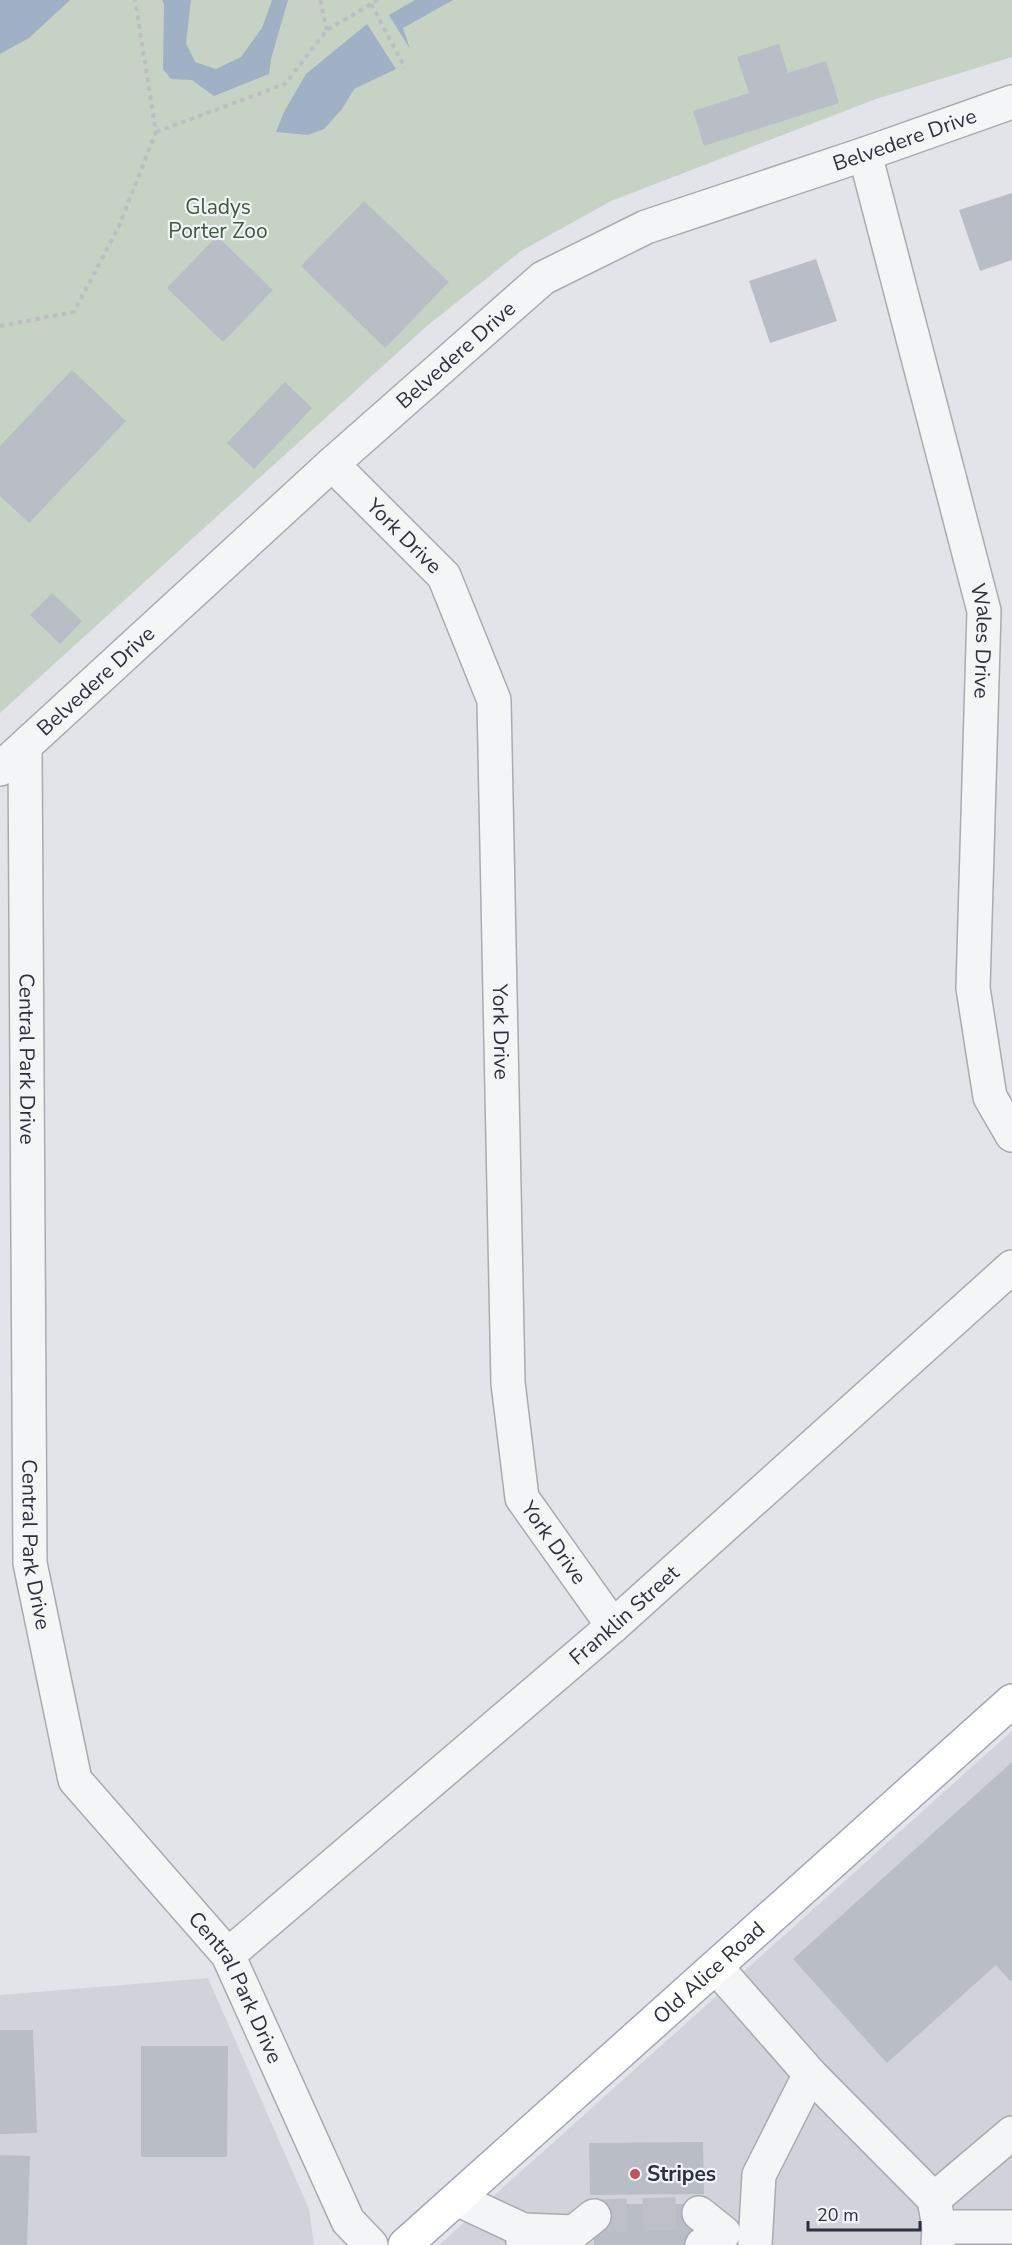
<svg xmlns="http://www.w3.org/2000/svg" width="1012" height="2245" viewBox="0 0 1012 2245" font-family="'Nunito Sans',sans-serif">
<rect width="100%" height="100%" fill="#e2e4e9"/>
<g fill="#d0d3da">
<path d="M1012,1731v514h-573z"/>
<path d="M208,1978l101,231 5,36h-314v-250z"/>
</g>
<path fill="#c6d2c4" d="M0,0h1012v57l-136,42 -265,102 -90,50 -93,74 -428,388z"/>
<g fill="#a0b0c5">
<path d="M0,0h70l-41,38 -29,16z"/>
<path d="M162,0h29l-5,43 9,19 21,7 25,-12 21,-29 10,-28h16l-17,59 -2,15 -55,22 -22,-16 -21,-1 -8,-10 1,-65z"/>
<path d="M415,0h38l-50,28 7,21 -21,-34z"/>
<path d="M367,24l29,45 -42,20 -12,20 -18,20 -16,6 -32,-3 8,-20 22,-38z"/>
</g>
<g fill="#b9bdc5">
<path d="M779,44l9,29 38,-12 13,42 -135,43 -11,-35 56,-18 -12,-36z"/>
<path d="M1012,193v67l-32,11 -21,-61z"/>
<path d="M364,201l85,81 -64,66 -84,-82z"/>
<path d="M217,236l56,54 -50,52 -56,-54z"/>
<path d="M816,259l21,62 -67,22 -21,-62z"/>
<path d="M72,370l54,51 -97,102 -29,-27v-50z"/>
<path d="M285,382l27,26 -58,61 -27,-26z"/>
<path d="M52,593l30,28 -22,23 -30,-29z"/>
<path d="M1012,1762v218l-2,1 -14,-16 -109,98 -94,-104z"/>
<path d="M0,2030h33l4,103 -37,1z"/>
<path d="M141,2046h87l-1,111h-86z"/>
<path d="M703,2142l1,52 -114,1 -1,-52z"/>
<path d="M0,2155l30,1 -3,89h-27z"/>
<path d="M594,2204h104l1,41h-105z"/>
</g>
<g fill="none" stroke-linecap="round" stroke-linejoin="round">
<path stroke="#bec0c7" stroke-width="33" stroke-dasharray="33 16" stroke-linecap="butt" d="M594,2216l105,-3"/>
<g stroke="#a8abb3" stroke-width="36">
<g id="minor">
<path id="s1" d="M865,154l119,457 -11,377 17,109 22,38"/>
<path id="s2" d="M332,464l112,112 50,124 14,683 14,115 91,128"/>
<path id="s3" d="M25,749l5,814 45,217 153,175 120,266 23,24"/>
<path id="s4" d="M0,769l332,-305 211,-186 103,-51 219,-73 147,-52"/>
<path id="s5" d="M228,1955l385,-329 399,-359"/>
<path d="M716,1967l94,107 124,125"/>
<path d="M457,2199l66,31v15"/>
<path d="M699,2213l25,20 -22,12"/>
<path d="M939,2227h73"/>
<path d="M523,2230l51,2 20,-16"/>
<path d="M755,2245l4,-70 51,-101"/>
<path d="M938,2245l1,-18 -5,-28 78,-66"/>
</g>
</g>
<g stroke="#a2a8b3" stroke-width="36">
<g id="major">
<path id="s6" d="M405,2245l607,-544"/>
</g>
</g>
<g stroke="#bcbec3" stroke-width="4" stroke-dasharray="4.5 4.5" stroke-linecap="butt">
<path d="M320,0l7,30"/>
<path d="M371,4l34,64"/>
<path d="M156,132l129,-48 42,-54 51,-30"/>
<path d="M0,326l74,-14 45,-86 37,-94 -21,-132"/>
</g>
<use href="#minor" stroke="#f4f5f7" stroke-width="33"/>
<use href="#major" stroke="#fff" stroke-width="33"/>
</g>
<circle fill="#c1535d" stroke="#f1f3f6" stroke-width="2" cx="635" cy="2174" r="6"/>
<g text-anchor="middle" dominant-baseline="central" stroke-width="4.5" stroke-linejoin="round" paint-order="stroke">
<g font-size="21" fill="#2c313f" stroke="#f1f3f6">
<text stroke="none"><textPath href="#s4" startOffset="1120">Belvedere Drive</textPath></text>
<text stroke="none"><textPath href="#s4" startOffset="616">Belvedere Drive</textPath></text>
<text stroke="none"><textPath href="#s2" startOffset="102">York Drive</textPath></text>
<text stroke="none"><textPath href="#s1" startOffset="502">Wales Drive</textPath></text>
<text stroke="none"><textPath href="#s4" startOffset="130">Belvedere Drive</textPath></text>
<text stroke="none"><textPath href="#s2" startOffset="624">York Drive</textPath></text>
<text stroke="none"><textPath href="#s3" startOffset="310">Central Park Drive</textPath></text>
<text stroke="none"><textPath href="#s2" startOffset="1146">York Drive</textPath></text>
<text stroke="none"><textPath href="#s3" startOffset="796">Central Park Drive</textPath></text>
<text stroke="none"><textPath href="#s5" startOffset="522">Franklin Street</textPath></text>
<text stroke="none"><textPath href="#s6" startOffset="408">Old Alice Road</textPath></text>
<text stroke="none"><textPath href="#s3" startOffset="1300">Central Park Drive</textPath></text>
</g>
<g font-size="21" fill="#3e593a" stroke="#f1f3f6">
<text x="218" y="207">Gladys<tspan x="218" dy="24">Porter Zoo</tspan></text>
</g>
<g font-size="21" font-weight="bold" fill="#2c313f" stroke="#f1f3f6" text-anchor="start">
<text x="647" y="2174">Stripes</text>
</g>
</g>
<path d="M808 2221v9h112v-9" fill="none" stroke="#2c313f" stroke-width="3"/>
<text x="817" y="2221" font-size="18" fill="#2c313f" stroke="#f1f3f6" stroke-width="4.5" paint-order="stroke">20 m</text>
</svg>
